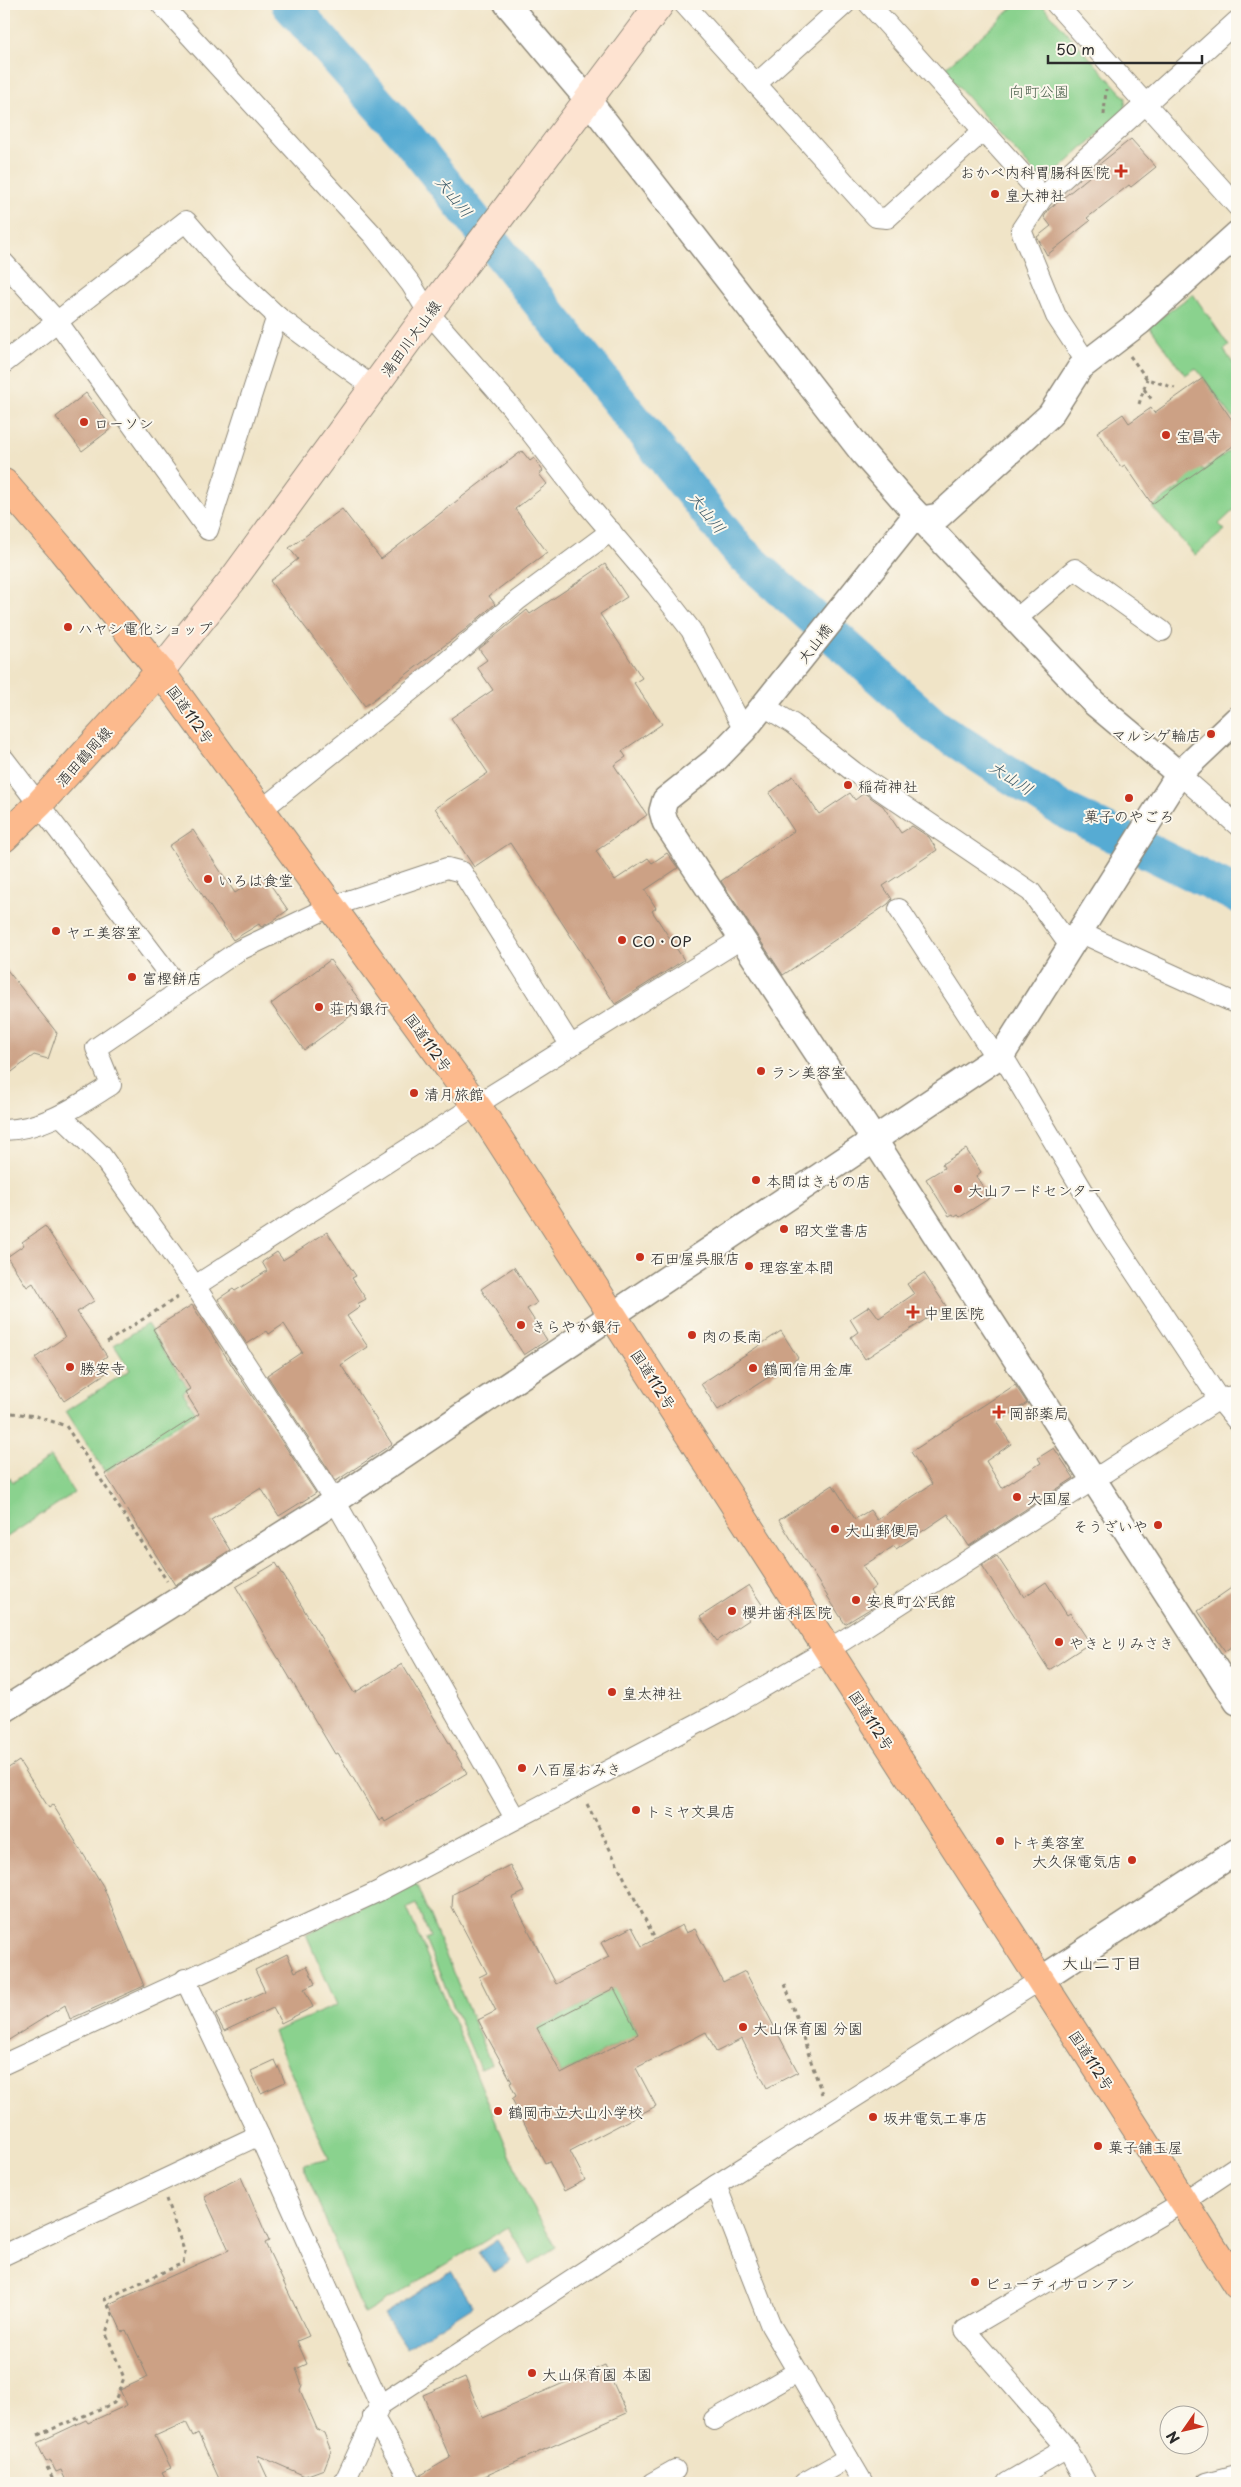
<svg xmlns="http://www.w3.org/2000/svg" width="1241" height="2487" viewBox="0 0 1241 2487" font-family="'Playpen Sans','Klee One',sans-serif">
<rect width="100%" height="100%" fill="#fbf7ec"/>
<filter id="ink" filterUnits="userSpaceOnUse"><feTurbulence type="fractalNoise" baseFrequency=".02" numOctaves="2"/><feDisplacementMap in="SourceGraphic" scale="10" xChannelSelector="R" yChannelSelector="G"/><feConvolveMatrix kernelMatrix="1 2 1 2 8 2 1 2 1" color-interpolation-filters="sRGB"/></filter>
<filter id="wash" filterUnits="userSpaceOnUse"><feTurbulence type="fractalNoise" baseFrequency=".0096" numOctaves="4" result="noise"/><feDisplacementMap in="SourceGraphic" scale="20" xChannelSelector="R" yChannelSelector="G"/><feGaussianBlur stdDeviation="1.12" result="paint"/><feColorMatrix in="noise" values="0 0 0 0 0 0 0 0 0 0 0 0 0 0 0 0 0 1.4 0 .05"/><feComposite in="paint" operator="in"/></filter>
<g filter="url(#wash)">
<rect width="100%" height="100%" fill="#f0e4c7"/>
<g fill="#8ad28e" stroke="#5a7e5c">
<path d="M1017,4h24l85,94 -2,13 -71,64 -17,-1 -93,-104z"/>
<path d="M1193,294l36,52 -5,4 13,19v46l-4,3 -37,-50 -11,7 -36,-49z"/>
<path d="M1237,445v62l-18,17 6,6 -30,25 -43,-48 29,-21 -5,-9 21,-16 6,9z"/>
<path d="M147,1324l41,64 -5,4 13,21 -91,59 -39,-61 64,-41 -16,-25z"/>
<path d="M51,1457l23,36 -70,46v-57l6,-4 3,4z"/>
<path d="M415,1881l76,183 -11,5 -55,-130 5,-2 -14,-33 -9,4 121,290 28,49 -26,17 -22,-37 -144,87 -61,-149 26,-6 -56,-127 64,-27 -31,-71z"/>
<path d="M625,1982l7,14 -11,7 14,26 12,-6 8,17 -33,2 -61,32 -24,-46z"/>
</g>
<g fill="#57abd3" stroke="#416b7f">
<path d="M497,2240l14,21 -18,12 -14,-21z"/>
<path d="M451,2271l22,35 -67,42 -22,-34z"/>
</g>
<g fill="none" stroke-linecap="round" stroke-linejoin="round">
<path stroke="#57abd3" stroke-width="36" d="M289,4l120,135 330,412 195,175 128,83 175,86"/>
</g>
<g id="blocks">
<g fill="#cca185" fill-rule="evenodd">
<path d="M1131,139l25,28 -25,20 -2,-2 -42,33 3,3 -43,34 -10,-18 14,-11 -7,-9 5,-8 40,-32 -2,-3z"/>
<path d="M1203,378l34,49v16l-85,61 -27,-39 -4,2 -24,-35 26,-18 6,9 22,-15 3,5z"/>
<path d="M86,393l26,35 -30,23 -26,-34z"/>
<path d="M522,451l8,10 4,-3 9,13 -4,3 8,10 -32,25 32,43 -58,44 6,8 -29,25 -101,77 -95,-125 28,-22 -9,-11 53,-39 39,50z"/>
<path d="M605,564l22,33 -27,17 42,64 -8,5 28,41 -40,27 4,6 -12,8 33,50 -51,36 19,29 33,-22 4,5 15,-10 11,15 -33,22 11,18 -4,3 32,49 -69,44 -105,-161 -36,24 -39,-59 53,-35 -37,-55 42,-28 -16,-23 10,-7 -8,-11 48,-39 3,4z"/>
<path d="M793,776l26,38 31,-21 5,7 9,-7 19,13 18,27 11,-7 17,11 8,13 -54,36 9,13 -4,5 -105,71 -62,-94 73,-50 -25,-38z"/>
<path d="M193,830l42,63 28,-19 25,36 -17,12 -10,5 -2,-3 -26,16 -64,-94z"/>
<path d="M330,960l34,46 -60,44 -33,-46z"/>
<path d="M4,966l53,67 -9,26 -14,-4 -30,23z"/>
<path d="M966,1149l15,23 -5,4 14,22 -30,19 -2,-2 -3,2 -2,-3 -4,2 -23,-37 18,-11 -2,-4z"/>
<path d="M45,1226l49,75 -17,11 30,44 -8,6 7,11 -42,28 -29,-43 30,-21 -32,-54 -6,4 -20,-30 17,-12 -2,-3z"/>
<path d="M327,1232l29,44 -4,2 14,21 -9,5 3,3 -13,9 21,31 -27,18 51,79 -56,37 -69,-106 35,-23 -18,-28 -15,10 -2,-3 -20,13 -29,-45 15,-10 2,2 32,-20 -5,-9 15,-10 6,8z"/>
<path d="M514,1267l23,36 -10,6 20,31 -23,15 -43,-66z"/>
<path d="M924,1273l22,33 -81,53 -14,-22 7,-5 -8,-13 20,-13 9,12 35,-24 -7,-10z"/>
<path d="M192,1305l124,188 -37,23 -18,-28 -50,32 19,30 -55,35 -70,-111 94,-60 -14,-22 5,-3 -37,-60z"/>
<path d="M781,1331l17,27 -80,52 -17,-26z"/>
<path d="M1015,1385l12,18 -30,20 14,21 -25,17 16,27 39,-25 -3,-5 16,-10 20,30 -105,68 -21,-32 -52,35 -2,-3 -31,20 13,20 -6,5 8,13 -33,20 -66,-104 54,-35 22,34 15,-9 7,10 55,-36 -21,-32z"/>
<path d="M997,1556l27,41 22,-15 21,33 3,-2 20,30 -41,27 -67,-105z"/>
<path d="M276,1563l78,130 48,-29 65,109 -82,49 -2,-4 -4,3 -41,-68 -3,1 -99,-167z"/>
<path d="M1237,1584v59l-12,8 -27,-40z"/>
<path d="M749,1585l14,21 -16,11 2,3 -32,21 -17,-24z"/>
<path d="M19,1761l30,47 4,-3 50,81 41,100 -74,33 -5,-14 -61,38v-272z"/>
<path d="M510,1865l14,27 -12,6 44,86 53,-27 -8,-14 31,-16 10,19 40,-21 4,8 9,-4 28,53 22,-11 53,101 -31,16 -25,-49 -26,13 -10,-20 -70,36 20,38 -86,45 15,29 -21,11 -15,-30 -4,2 -33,-64 4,-3 -6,-13 2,-1 -34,-62 18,-9 -17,-34 8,-4 -35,-66 1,-13zM614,1988l24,46 -77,40 -24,-46z"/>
<path d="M287,1954l8,18 12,-6 8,18 -11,5 9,18 -32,16 -8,-15 -49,23 -9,-17 50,-23 -10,-21z"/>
<path d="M275,2060l10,22 -24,11 -10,-22z"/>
<path d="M241,2177l28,64 -4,2 44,93 -12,5 10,23 -11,5 6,16 -2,5 17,39 7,4 7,18 -7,18 -19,7 -48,-21 13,28h-49l-23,-50 -5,3 -7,-14 -31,14 16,32 -9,4 6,11h-101l-6,-13 -5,2 -6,-12 -4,2 -9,-19 49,-23 2,3 39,-18 -7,-15 28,-13 -22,-47 -4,2 -13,-28 120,-54 -25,-54z"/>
<path d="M605,2365l22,48 -158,70h-45l-3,-8 29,-17 -27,-63 42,-18 18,41z"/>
</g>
</g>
</g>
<g filter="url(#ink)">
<use href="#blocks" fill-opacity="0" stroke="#8e8879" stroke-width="1"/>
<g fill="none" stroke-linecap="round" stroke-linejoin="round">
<g stroke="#8e8879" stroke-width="22">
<g id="minor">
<path d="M161,4l212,231 38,49 17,28 83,95 70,90 75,88 35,45 53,100"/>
<path d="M684,4l192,213 11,1 96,-87"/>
<path d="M869,4l174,193 194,-176"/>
<path d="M1056,4l181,202"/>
<path d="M756,84l89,-80"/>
<path d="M1043,197l-22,33 35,86 31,47"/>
<path d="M4,263l53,58 151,209 69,-214"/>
<path d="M4,363l182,-142 44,51 47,44 96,71"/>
<path d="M1015,620l60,-51 87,62"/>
<path d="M764,706l29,18 61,48 177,120 39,54"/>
<path d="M4,759l176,230"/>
<path d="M1179,774l58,51"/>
<path d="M260,811l178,-142 80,-69 93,-69"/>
<path d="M899,909l97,149"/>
<path d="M1079,932l158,72"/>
<path d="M1001,1053l103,173 115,173 18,22"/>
<path d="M61,1116l40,39 94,131 140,215 180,317"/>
<path d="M4,1130c41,-1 73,-24 107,-45l-15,-37 142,-97 92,-44 117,-39 15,4 109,174"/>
<path d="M195,1286l281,-181 265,-166"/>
<path d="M185,1979l74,156 121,270"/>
<path d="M4,2064l373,-172 352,-185 115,-67 375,-241 18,-4"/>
<path d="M716,2185l55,141 92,157"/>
<path d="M4,2255l255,-120"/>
<path d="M373,2416l39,67"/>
<path d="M714,2420l83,-48"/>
<path d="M344,2483l36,-78 336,-220 324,-205"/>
<path d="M652,2483l23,-13"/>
<path d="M804,2483l44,-25"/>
<path d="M1007,2483l60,-35"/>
<path d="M1086,2483l-19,-35 -102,-118 218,-128 54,-36"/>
<path d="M1207,2483l30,-8"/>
</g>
</g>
<g stroke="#8e8879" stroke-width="28">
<g id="tertiary">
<path d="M507,4l81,96 274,352 48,55 184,196 85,71"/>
<path d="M1237,234l-97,88 -60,46 -30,47 -111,101 -28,5 -167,209 -30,31 -49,39 -3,11 3,11 199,302 373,578"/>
<path d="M4,1710l331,-209 661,-443 9,-8 174,-276 58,-55"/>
<path d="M1040,1980l197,-129"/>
</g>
</g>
<g stroke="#8e8879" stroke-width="30">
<path id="secondary" d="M160,671l74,-93 200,-273 226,-301"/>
</g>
<g stroke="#8e8879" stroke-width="30">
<path id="primary" d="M4,838l35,-34 121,-133"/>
</g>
<g stroke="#8e8879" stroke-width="30">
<path id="trunk" d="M4,483l58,67 98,121 326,448 751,1166"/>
</g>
<g stroke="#8e8879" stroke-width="3" stroke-dasharray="4 4" stroke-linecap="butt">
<path d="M1104,115l2,-26"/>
<path d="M1130,356l17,23 28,9"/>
<path d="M1144,389l8,11"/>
<path d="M1139,404l8,-25"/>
<path d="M107,1342l71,-45"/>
<path d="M4,1412l32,4 30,10 101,155"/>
<path d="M587,1804l67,133"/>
<path d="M785,1984l37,110"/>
<path d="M38,2435l76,-32 10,-25 -18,-45 6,-19 -7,-15 78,-36 2,-10 -19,-54"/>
<path d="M47,2467l8,16"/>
</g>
<use href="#minor" stroke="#fff" stroke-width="20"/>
<use href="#tertiary" stroke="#fff" stroke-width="25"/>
<use href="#secondary" stroke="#fee3d1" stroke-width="28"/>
<use href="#primary" stroke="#fcba8d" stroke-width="28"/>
<use href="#trunk" stroke="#fcba8d" stroke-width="28"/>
</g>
</g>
<g fill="#c8321e" stroke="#fbf7ec" stroke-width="2">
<path d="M1118.5 163.5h5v5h5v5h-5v5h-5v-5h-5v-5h5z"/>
<circle cx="995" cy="194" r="5"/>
<circle cx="84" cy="422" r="5"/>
<circle cx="1166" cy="435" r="5"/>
<circle cx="68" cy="627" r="5"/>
<circle cx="1211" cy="734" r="5"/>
<circle cx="848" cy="785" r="5"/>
<circle cx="1129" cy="798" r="5"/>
<circle cx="208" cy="879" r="5"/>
<circle cx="56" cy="931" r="5"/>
<circle cx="622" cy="940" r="5"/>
<circle cx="132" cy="977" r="5"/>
<circle cx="319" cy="1007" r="5"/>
<circle cx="761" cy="1071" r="5"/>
<circle cx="414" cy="1093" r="5"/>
<circle cx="756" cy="1180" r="5"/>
<circle cx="958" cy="1189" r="5"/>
<circle cx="784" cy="1229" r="5"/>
<circle cx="640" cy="1257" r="5"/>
<circle cx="749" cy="1266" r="5"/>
<path d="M910.5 1304.5h5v5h5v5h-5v5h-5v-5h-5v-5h5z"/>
<circle cx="521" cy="1325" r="5"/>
<circle cx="692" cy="1335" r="5"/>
<circle cx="70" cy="1367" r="5"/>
<circle cx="753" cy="1368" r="5"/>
<path d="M996.5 1404.5h5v5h5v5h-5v5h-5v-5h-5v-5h5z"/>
<circle cx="1017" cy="1497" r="5"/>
<circle cx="1158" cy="1525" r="5"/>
<circle cx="835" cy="1529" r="5"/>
<circle cx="856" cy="1600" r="5"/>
<circle cx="732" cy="1611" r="5"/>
<circle cx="1059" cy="1642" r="5"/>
<circle cx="612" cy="1692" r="5"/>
<circle cx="522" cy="1768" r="5"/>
<circle cx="636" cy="1810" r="5"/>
<circle cx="1000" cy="1841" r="5"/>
<circle cx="1132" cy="1860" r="5"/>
<circle cx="743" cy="2027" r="5"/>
<circle cx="498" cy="2111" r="5"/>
<circle cx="873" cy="2117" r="5"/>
<circle cx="1098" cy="2146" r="5"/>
<circle cx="975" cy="2282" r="5"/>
<circle cx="532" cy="2373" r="5"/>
</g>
<g text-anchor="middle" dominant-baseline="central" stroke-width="4" stroke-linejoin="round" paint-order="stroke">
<g font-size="15" fill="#485d49" stroke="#fbf7ec">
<text x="1039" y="90">向町公園</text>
</g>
<g font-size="15" fill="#2b2b2b" stroke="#fbf7ec" text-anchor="start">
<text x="1110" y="171" text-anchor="end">おかべ内科胃腸科医院</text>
<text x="1005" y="194">皇大神社</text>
<text x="94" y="422">ローソン</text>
<text x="1176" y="435">宝昌寺</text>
<text x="78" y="627">ハヤシ電化ショップ</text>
<text x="1201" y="734" text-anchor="end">マルシゲ輪店</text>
<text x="858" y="785">稲荷神社</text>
<text x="1129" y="815" text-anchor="middle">菓子のやごろ</text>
<text x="218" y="879">いろは食堂</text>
<text x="66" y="931">ヤエ美容室</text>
<text x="632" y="940">CO・OP</text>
<text x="142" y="977">富樫餅店</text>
<text x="329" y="1007">荘内銀行</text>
<text x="771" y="1071">ラン美容室</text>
<text x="424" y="1093">清月旅館</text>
<text x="766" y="1180">本間はきもの店</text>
<text x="968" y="1189">大山フードセンター</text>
<text x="794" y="1229">昭文堂書店</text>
<text x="650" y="1257">石田屋呉服店</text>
<text x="759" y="1266">理容室本間</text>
<text x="924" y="1312">中里医院</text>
<text x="531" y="1325">きらやか銀行</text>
<text x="702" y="1335">肉の長南</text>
<text x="80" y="1367">勝安寺</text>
<text x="763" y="1368">鶴岡信用金庫</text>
<text x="1009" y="1412">岡部薬局</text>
<text x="1027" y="1497">大国屋</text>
<text x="1148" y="1525" text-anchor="end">そうざいや</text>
<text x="845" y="1529">大山郵便局</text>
<text x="866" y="1600">安良町公民館</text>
<text x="742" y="1611">櫻井歯科医院</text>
<text x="1069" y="1642">やきとりみさき</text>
<text x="622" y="1692">皇太神社</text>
<text x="532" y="1768">八百屋おみき</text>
<text x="646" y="1810">トミヤ文具店</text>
<text x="1010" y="1841">トキ美容室</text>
<text x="1122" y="1860" text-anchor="end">大久保電気店</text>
<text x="753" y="2027">大山保育園 分園</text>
<text x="508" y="2111">鶴岡市立大山小学校</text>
<text x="883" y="2117">坂井電気工事店</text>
<text x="1108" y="2146">菓子舗玉屋</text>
<text x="985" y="2282">ビューティサロンアン</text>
<text x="542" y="2373">大山保育園 本園</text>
</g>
<g font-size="15" fill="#2b2b2b" stroke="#fbf7ec">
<text transform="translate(410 338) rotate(-54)">湯田川大山線</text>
<text transform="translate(814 643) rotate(-52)">大山橋</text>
<text transform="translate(191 714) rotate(54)">国道112号</text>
<text transform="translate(83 756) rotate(-48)">酒田鶴岡線</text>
<text transform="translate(429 1042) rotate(54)">国道112号</text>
<text transform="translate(654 1379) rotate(57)">国道112号</text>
<text transform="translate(872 1720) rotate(57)">国道112号</text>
<text transform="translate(1092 2060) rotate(57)">国道112号</text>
</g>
<g font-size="16" font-style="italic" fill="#3a5866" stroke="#fbf7ec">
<text transform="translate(455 196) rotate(51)">大山川</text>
<text transform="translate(708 512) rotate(51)">大山川</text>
<text transform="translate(1012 777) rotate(33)">大山川</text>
</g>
<g font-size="16" fill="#2b2b2b" stroke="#fbf7ec">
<text x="1102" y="1962">大山二丁目</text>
</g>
</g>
<rect width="1241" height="2487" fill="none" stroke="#fbf7ec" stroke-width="20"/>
<g transform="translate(1184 2430) rotate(236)"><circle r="24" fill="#fbf7ec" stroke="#a8a59f"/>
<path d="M0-4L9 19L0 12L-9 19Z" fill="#c8321e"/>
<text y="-8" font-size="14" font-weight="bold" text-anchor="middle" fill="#2b2b2b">N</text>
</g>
<path d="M1048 55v8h154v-8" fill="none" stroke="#2b2b2b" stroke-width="2.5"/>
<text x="1056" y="55" font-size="15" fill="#2b2b2b" stroke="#fbf7ec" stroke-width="4" paint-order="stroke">50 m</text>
</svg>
